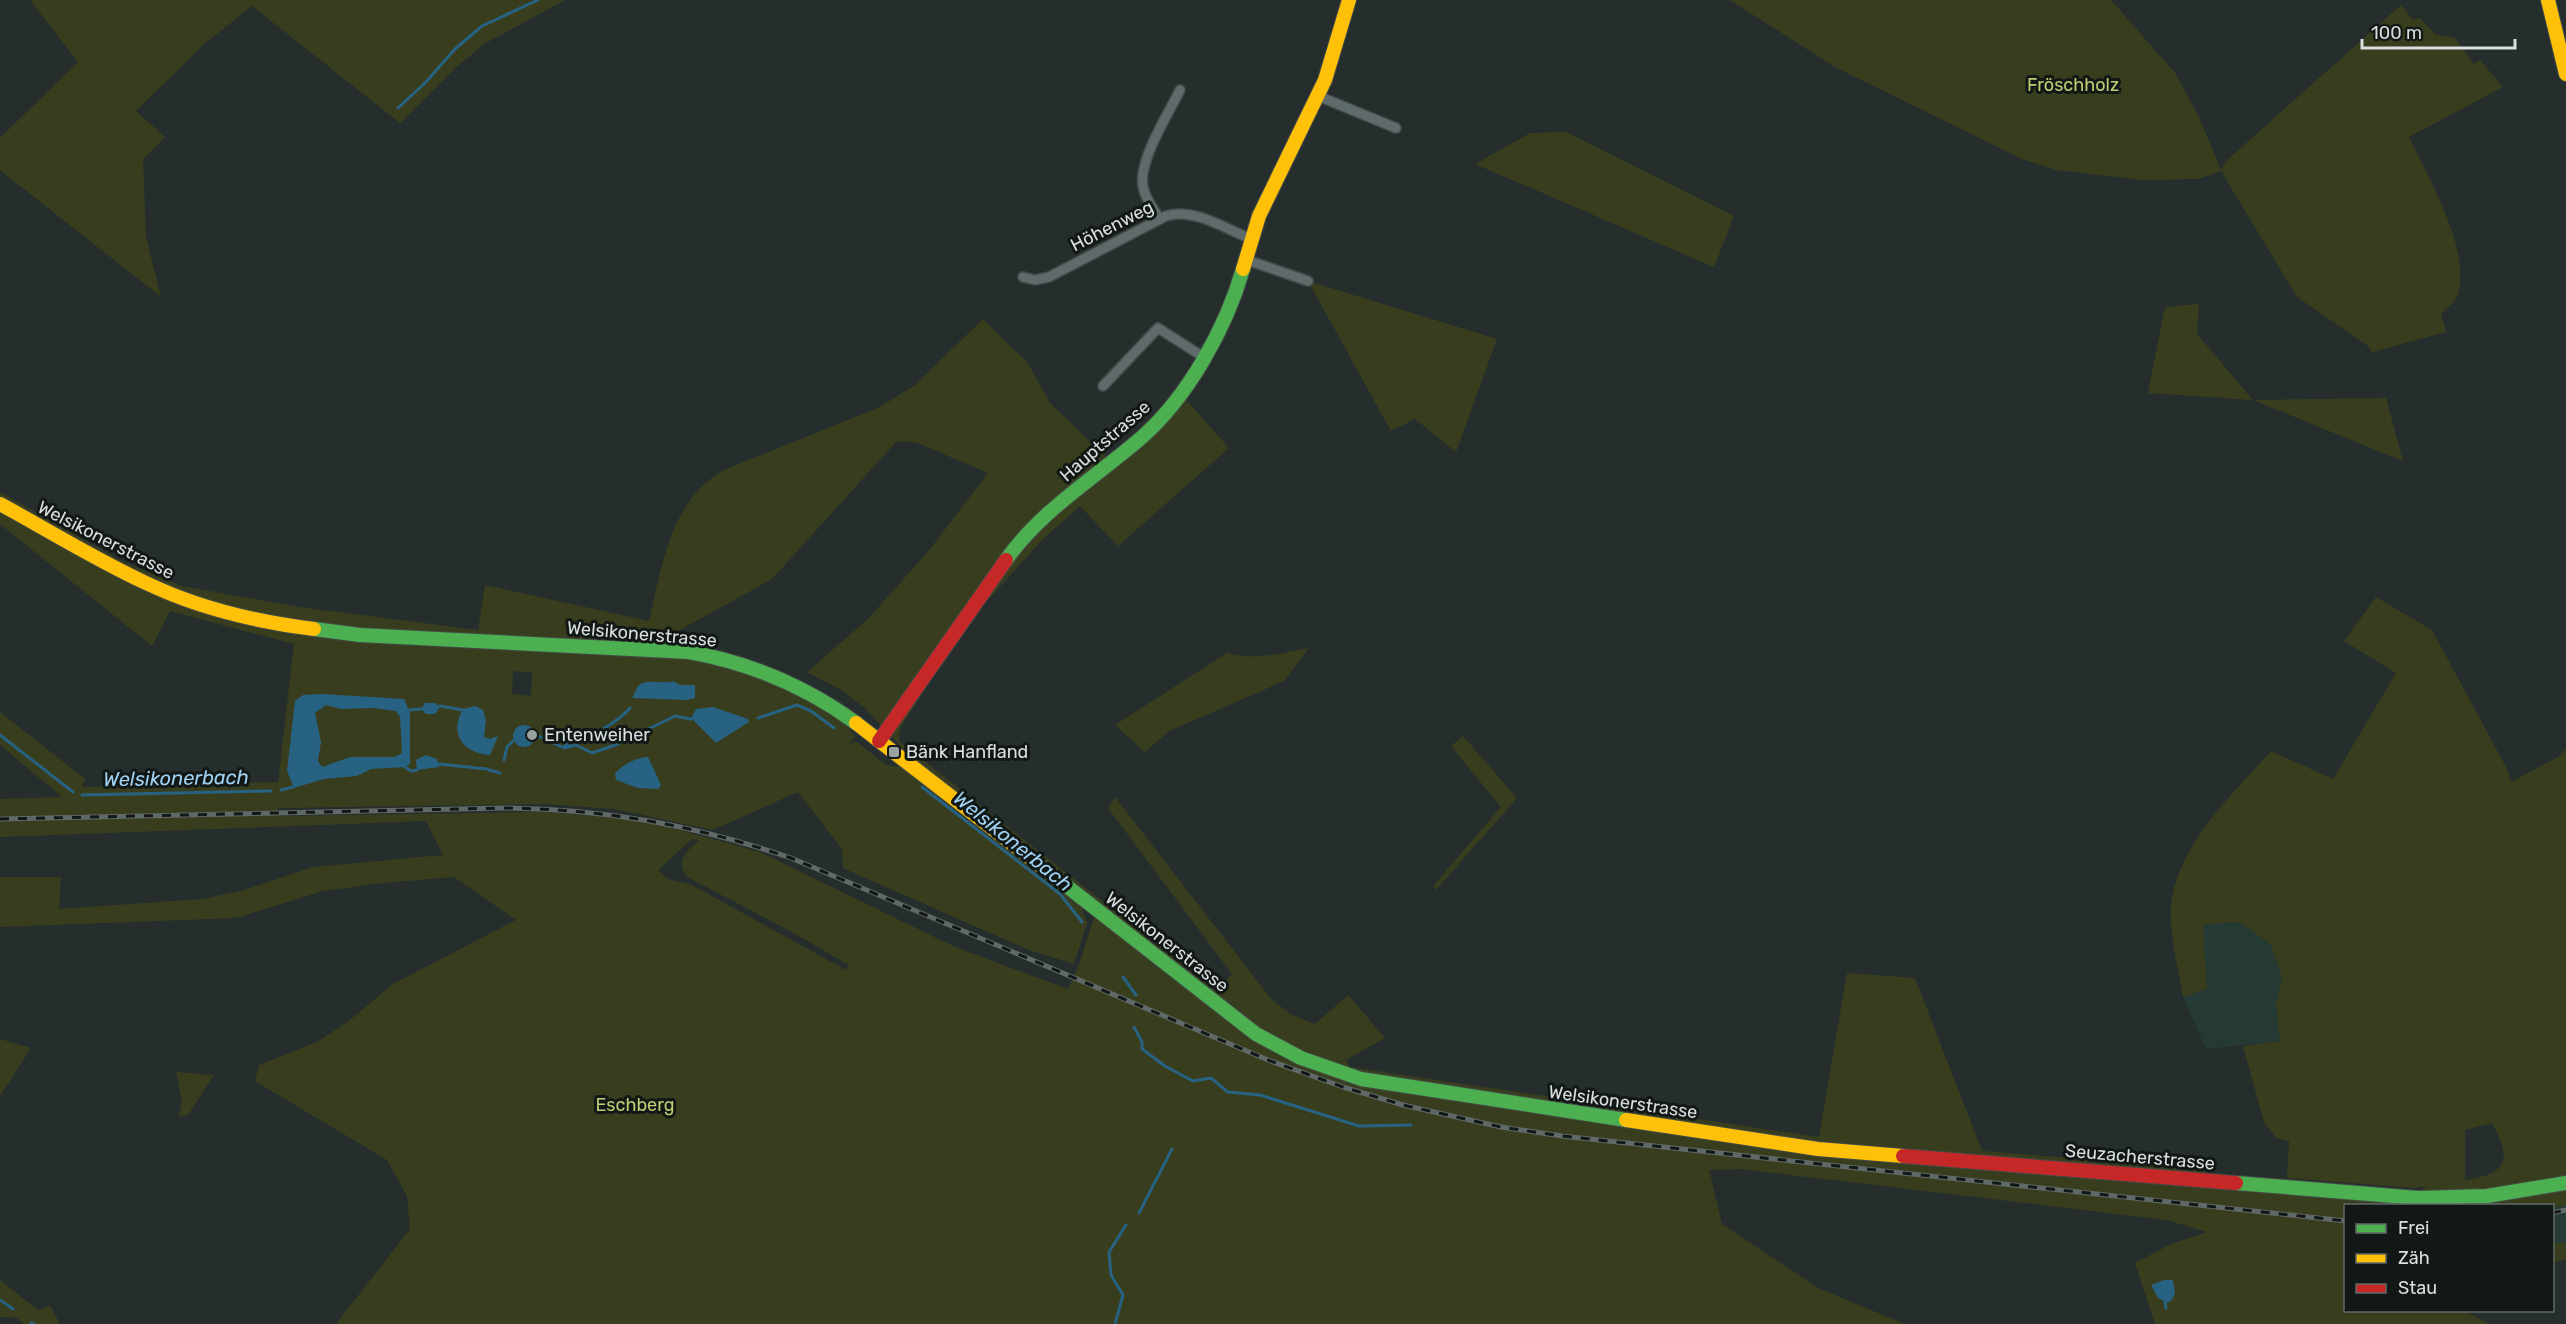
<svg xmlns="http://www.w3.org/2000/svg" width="2566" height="1324" viewBox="0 0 2566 1324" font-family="Rubik,sans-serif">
<rect width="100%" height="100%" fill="#262e2d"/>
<g fill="#253a35">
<path d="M2233,922l10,2 28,21 11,32 -6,27 4,37 -74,8 -23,-52 24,-8 -5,-64z"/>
<path d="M2566,1205v38l-4,2 -9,-2 -1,-35z"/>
</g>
<g fill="#383e1d" fill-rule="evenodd">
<path d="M30,0h535l-81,44 -31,26 -53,53 -148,-117 -49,39 -67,66 29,26 -22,22 3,78 15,60 -161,-127v-32l78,-76z"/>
<path d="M1730,0h381l64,73 23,42 23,55 4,-8 176,-157 12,15 7,-2 16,17 18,2 20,27 6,-4 23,27 -94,50c19,41 64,114 48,160 -3,6 -11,12 -16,17l5,18 -74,20 -4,-6 -71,-49 -76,-126 -23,8 -56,1 -85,-10 -35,-11 -187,-92z"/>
<path d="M1566,132l168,84 -20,51 -239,-103 55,-31z"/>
<path d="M1308,281l189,58 -41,113 -41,-33 -24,12z"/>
<path d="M2199,304l-2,30 56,66 133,-2 17,63 -150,-61 -105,-7 17,-86z"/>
<path d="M983,319l44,43 23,41 62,60 68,-70 49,55 -111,98 -38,-40 -39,35 -54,60 -6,-4 -81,132 -1,12 316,249 17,-16 -124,-166 7,-11 157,203 20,15 23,9 33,-29 37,43 -39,22 4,7 469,70 28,-164 68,5 67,173 214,17 32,14 190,16 7,-12 -11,2 -127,-10 2,-37 -13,-3 -12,-16 -21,-76 37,-5 -4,-37 6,-27 -11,-32 -28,-21 -10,-2 -30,3 4,64 -24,8c-5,-29 -16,-71 -11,-100 12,-59 61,-103 99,-146l62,28 63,-106 -52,-32 32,-44 56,33 74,137 5,15 47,-25 8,-8v456l-13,3 -1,-2h-206v104l119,1 24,13h-334l-20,-61 36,-19 36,-12 -40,-12 -427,-51 -31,1 13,54 98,65 85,35h-1569l74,-95 -3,-33 -20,-36 -132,-79 4,-16 58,-23 33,-22 43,-36 123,-64 -62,-43 -71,6 -60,8 -87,27 -236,9v-50h61l-2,32 144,-10 38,-8 72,-24 130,-12 -17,-34 -426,16v-38l62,-2 -62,-52v-33l85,67 -3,8 196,-5 16,-138 -124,-33 -18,35 -152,-122v-32l120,68 61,26 118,21 179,23 7,-45 164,36c13,-54 21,-121 75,-151l156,-63 35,-22zM906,441l14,3 68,29 -58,76 -62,70 -61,53 34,18 24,18 41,44 192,153 -19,60 -11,24 -113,-42 -195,-95 -95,-26 -57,-9 -62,-5 -268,4v-8l269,-4 67,5 99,21 85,-38 44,57 1,19 186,82 45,14 13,-41 -6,-16 -180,-140 -15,-2 -30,-24 -8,5 7,-9c-19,-33 -93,-62 -129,-71 -21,-6 -44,-5 -63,-16l1,-11 108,-60 124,-137zM513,671l19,2 -1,23 -19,-2zM692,839l7,1c-12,11 -26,23 -10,38l101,53 59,34 -3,5 -154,-85 -24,-6 -10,-9zM2492,1123c21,37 15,51 -27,57v-50z"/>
<path d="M1309,648l-25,33 -115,50 -24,21 -30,-27 112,-72c28,8 55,0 82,-5z"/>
<path d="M1463,736l54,62 -81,92 -3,-4 68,-79 -50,-61z"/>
<path d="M0,1039l31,9 -31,48z"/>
<path d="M176,1072l38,3 -26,40 -9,2 3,-16z"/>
<path d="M2553,1243h13v16l-13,4z"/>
<path d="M0,1280l39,31 11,-6 10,19h-36l-7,-6 -17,-1z"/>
</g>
<g fill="#276283" fill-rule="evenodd">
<path d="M673,681l7,4h15v13l-8,2 -55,-2c3,-4 4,-10 7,-13 8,-7 25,0 34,-4z"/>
<path d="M321,694l83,5 6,14v51l-5,3 -34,2 -14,7 -33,3 -30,9 -7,-17 8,-70 8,-6zM326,705l15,4 32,-1 23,3 4,6 2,36 -7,4h-45l-28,10 -4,-6 3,-19 -6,-29z"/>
<path d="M425,703h10l5,4 -5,7h-9l-5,-5z"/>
<path d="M475,706l8,4 3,10 -2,17 6,2 8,-3 -8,19c-28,-2 -41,-22 -27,-46z"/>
<path d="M713,707l35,12 1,3 -33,21 -25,-25 5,-9z"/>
<circle cx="524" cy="736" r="11"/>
<path d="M426,755l11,4 2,8 -22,3 -1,-10z"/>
<path d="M648,757l13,28 -3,4 -20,-1 -22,-8 -1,-6c5,-8 22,-17 33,-17z"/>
<path d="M2164,1280h9l2,13 -3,7 -5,3 -9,-5 -7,-13z"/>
</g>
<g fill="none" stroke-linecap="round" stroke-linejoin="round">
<g stroke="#276283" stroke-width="3">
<path d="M398,108l27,-25 30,-34 27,-23 56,-26"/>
<path d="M440,706l23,4"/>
<path d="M409,710l12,-1"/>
<path d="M758,718l39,-13 14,6 23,17"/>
<path d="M0,735l73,57"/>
<path d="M536,735l28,13 12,-3 16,8 26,-9 57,-28 16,3"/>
<path d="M564,747l14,-12 7,3c12,-4 37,-20 45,-30"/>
<path d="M504,760l3,-13 6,-6"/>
<path d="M439,764l48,5"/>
<path d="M405,767l6,4 6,-1"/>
<path d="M489,770l11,3"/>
<path d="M922,787l138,107 22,28"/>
<path d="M281,790l12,-3"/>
<path d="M82,795l189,-4"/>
<path d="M1123,977l13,18"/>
<path d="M1134,1027l8,15v7l23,17 28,15 18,-3 17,14 32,3 99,31 52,-1"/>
<path d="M1139,1213l33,-64"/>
<path d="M0,1300l13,9"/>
<path d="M2165,1303l1,5"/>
<path d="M31,1323l3,1"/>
<path d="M1115,1324l8,-29 -12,-20 -2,-23 17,-27"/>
</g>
<g stroke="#434a48" stroke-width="12">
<g id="street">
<path d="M1318,96l78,32"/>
<path d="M1160,219c-7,-10 -15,-21 -17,-33 -5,-25 26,-73 37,-96"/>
<path d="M1247,260l61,21"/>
<path d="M1023,277l12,3 14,-3 117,-61c27,-9 60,13 85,23"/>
<path d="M1103,386l55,-58 47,30"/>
</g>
</g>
<g stroke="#434a48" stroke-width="16">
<g id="fast">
<path d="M1006,560c34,-49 90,-83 135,-122 47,-41 85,-110 102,-169"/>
<path d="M314,629l46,6 329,17c62,11 116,34 167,71"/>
<path d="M1064,884l192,150 45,24 60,21 265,41"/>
<path d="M2236,1183l182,15 69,-2 79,-13"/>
</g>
</g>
<g stroke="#434a48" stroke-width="16">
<g id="slow">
<path d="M2548,0l18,74"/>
<path d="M1243,269l16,-53 66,-136 24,-80"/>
<path d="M0,504c48,26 96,56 146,79 52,25 111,39 168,46"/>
<path d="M856,723l208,161"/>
<path d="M1626,1120l192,29 85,7"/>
</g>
</g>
<g stroke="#434a48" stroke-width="16">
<g id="jam">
<path d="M879,741l127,-181"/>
<path d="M1903,1156l333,27"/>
</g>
</g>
<use href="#street" stroke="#5f6a6b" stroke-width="9"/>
<use href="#fast" stroke="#4caf50" stroke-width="14"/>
<use href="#slow" stroke="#ffc107" stroke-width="14"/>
<use href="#jam" stroke="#c62828" stroke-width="14"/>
<g stroke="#616968" stroke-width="5">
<g id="rail">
<path d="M0,819l504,-11c102,1 190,17 287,50l477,202 75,27 60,18 98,22 61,9 784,85"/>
<path d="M2552,1213l14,-3"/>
</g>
</g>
<use href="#rail" stroke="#121816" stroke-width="3" stroke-dasharray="9" stroke-linecap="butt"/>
</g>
<g fill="#99a2a0" stroke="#121816" stroke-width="2">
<circle cx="532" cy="735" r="6"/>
<rect x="888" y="746" width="12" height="12" rx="3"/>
</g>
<g text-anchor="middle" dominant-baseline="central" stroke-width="6" stroke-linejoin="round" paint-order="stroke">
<g font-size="18" fill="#c0cd71" stroke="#121816">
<text x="2073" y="85">Fröschholz</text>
<text x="635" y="1105">Eschberg</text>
</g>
<g font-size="18" fill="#d7e0de" stroke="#121816">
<text transform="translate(1112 226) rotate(-27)">Höhenweg</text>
<text transform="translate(1105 441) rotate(-41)">Hauptstrasse</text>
<text transform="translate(106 540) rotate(27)">Welsikonerstrasse</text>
<text transform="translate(642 634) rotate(5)">Welsikonerstrasse</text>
<text transform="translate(1167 942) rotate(38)">Welsikonerstrasse</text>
<text transform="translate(1623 1102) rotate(8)">Welsikonerstrasse</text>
<text transform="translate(2140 1157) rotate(5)">Seuzacherstrasse</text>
</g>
<g font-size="18" fill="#d7e0de" stroke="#121816" text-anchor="start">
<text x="544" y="735">Entenweiher</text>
<text x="906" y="752">Bänk Hanfland</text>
</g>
<g font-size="20" font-style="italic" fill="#a0d2f4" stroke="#121816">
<text transform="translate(176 778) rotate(-1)">Welsikonerbach</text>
<text transform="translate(1013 841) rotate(39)">Welsikonerbach</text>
</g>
</g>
<rect x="2344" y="1204" width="210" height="108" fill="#121816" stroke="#616866" stroke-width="1.5"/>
<rect x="2356" y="1224" width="30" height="9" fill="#4caf50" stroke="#616866" stroke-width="1.5"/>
<text x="2398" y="1234" font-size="18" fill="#d7e0de">Frei</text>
<rect x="2356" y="1254" width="30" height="9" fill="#ffc107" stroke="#616866" stroke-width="1.5"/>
<text x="2398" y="1264" font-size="18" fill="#d7e0de">Zäh</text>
<rect x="2356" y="1284" width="30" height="9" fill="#c62828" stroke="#616866" stroke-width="1.5"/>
<text x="2398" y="1294" font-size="18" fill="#d7e0de">Stau</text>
<path d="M2362 39v9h153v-9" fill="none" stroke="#d7e0de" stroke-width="3"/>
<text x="2371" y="39" font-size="18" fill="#d7e0de" stroke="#121816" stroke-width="4.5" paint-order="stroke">100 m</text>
</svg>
